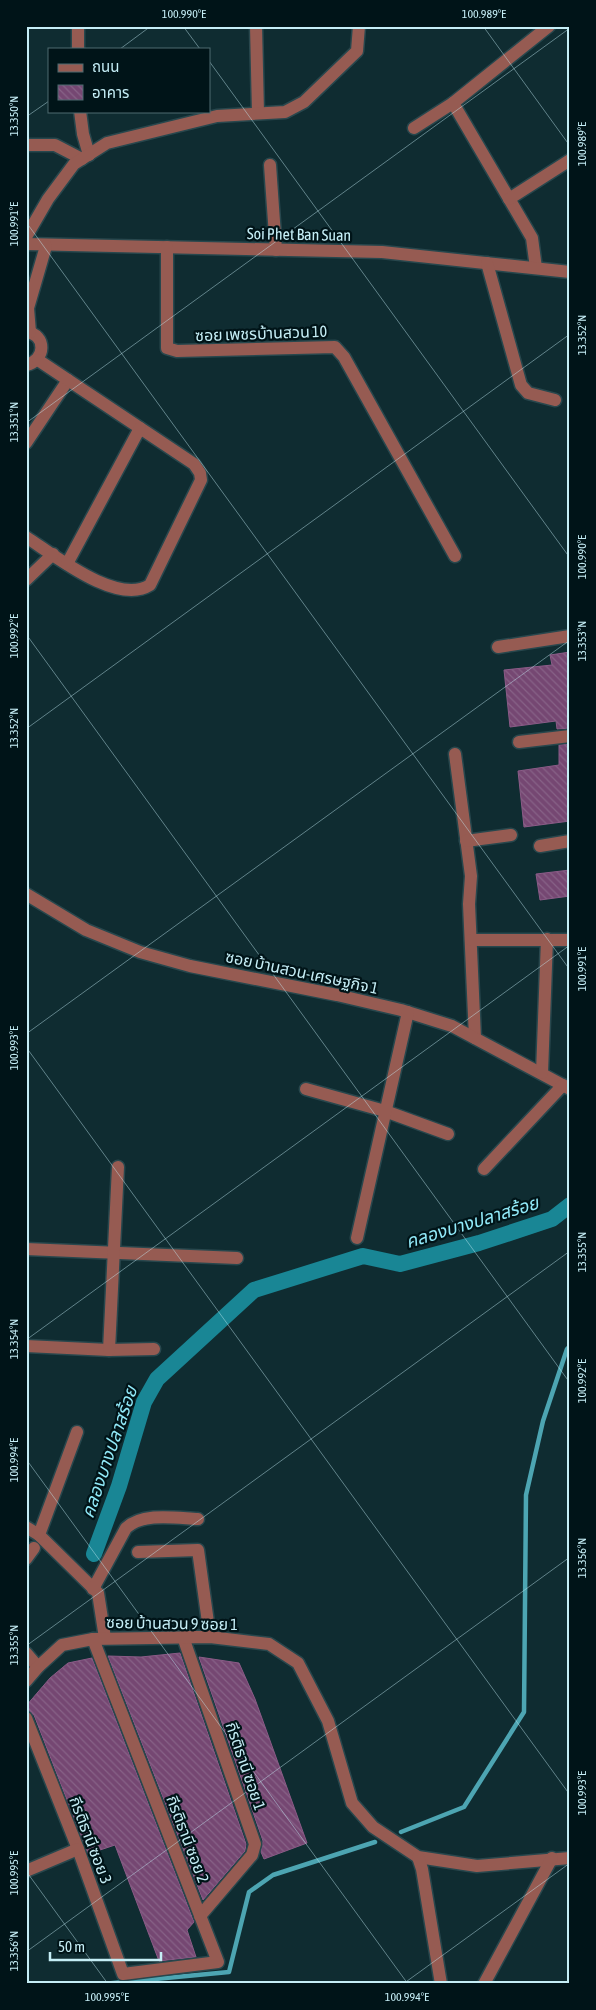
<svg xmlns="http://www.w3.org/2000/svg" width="596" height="2010" viewBox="0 0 596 2010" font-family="'Asap Condensed','Noto Sans Thai',sans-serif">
<defs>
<pattern id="building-back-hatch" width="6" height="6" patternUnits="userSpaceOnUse" patternTransform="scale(1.25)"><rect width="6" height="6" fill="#754772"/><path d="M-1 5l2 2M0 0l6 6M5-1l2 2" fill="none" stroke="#876287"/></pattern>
</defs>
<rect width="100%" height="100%" fill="#0f2c31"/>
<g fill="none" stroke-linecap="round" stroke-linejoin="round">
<g stroke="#4da5b2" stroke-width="4.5">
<path d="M401,1832l63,-25 60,-95 2,-217 17,-74 24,-72 3,-3"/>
<path d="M103,1984l126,-12 20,-80 24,-17 102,-33"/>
</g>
<path stroke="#198695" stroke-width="16" d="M94,1554l25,-68 25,-84 13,-23 97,-89 109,-34 37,8 79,-21 73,-24 18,-14"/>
</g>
<g fill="url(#building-back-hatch)" stroke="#8b5b87">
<path d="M570,652v76l-13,1 -1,-8 -46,6 -6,-57 48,-5 -2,-10z"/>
<path d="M570,744v77l-46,6 -6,-56 41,-6v-20z"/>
<path d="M570,870v26l-30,4 -4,-26z"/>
<path d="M180,1653l66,191 -1,7 -42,49 -95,-244 33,1z"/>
<path d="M199,1657l40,6 16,36 52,144 -43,16 -3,-7 2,-11z"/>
<path d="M92,1658l102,264 -7,8 9,27 -37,4 -44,-116 -27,9 -54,-139 -8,-5v-4l24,-28 18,-15z"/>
</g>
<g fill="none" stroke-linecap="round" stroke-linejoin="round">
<g stroke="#28474d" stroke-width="15">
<g id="minor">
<path d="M78,26v23"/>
<path d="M256,26l2,87"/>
<path d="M453,103l79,135 4,30"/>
<path d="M80,111l3,23 6,21"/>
<path d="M414,128l39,-25 96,-77"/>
<path d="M26,145h29l27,14"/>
<path d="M270,165l6,85"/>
<path d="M509,199l61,-39"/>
<path d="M26,237l22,-38 26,-35 33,-21 110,-27 68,-4 19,-10 53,-51 2,-25"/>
<path d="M26,244l356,8 188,20"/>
<path d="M167,247v101l10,3 158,-4 9,10 111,199"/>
<path d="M487,263l34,122 7,8 27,7"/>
<path d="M26,332c21,2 20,29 0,33"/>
<path d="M30,332l-2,-24 18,-62"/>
<path d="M26,443l42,-63"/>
<path d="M26,537c28,18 91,69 124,48l51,-105 -1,-7 -6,-9 -156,-104"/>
<path d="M67,564l73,-136"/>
<path d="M26,580l27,-26"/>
<path d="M498,647l72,-11"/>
<path d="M519,742l51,-6"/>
<path d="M455,754l16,122 -2,28 6,134"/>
<path d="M466,841l45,-6"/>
<path d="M540,846l30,-5"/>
<path d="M26,894l60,36 54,22 50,14 147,29 64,15 51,16 118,63"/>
<path d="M471,940h99"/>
<path d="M542,1073l5,-134"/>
<path d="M306,1089l79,22 63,23"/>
<path d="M484,1169l79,-84"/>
<path d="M357,1238l51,-226"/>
<path d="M26,1249l211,9"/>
<path d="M26,1346l83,4 45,-1"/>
<path d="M109,1350l9,-183"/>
<path d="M26,1527l13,8 59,58 7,45"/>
<path d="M39,1535l38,-103"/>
<path d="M138,1552l60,-2 12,87h-27l72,207 -3,11 -52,61"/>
<path d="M26,1559l8,-11"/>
<path d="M93,1589l33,-61c17,-16 50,-10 72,-9"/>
<path d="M26,1653l12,14"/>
<path d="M26,1681l12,-14 24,-22 31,-6 117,-2 59,7 29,19 30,58 24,82 21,24 45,30 59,9 93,-8"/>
<path d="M26,1718l52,131 45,125 95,-12 -125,-323"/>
<path d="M418,1857l4,12 19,115"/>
<path d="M26,1871l52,-22"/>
<path d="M484,1984l68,-126"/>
</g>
</g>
<use href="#minor" stroke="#965b52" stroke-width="12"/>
</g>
<path fill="none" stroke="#c5eef6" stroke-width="1" stroke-opacity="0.45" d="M183,26l17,23M483,26l87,120M120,49l31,-23M209,61l361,497M26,117l23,-16M26,222l544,748M26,423l544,-395M26,634l544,749M26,729l544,-395M26,1034l544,-394M26,1047l544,748M26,1340l544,-395M26,1459l382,525M26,1646l544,-395M26,1871l82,113M26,1952l544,-395M403,1984l167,-121"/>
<g text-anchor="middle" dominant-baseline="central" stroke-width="4.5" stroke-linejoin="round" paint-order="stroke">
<g font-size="16" fill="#c5eef6" stroke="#001418">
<text transform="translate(299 234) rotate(1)">Soi Phet Ban Suan</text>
<text transform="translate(261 333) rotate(-2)">ซอย เพชรบ้านสวน 10</text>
<text transform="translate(302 972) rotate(12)">ซอย บ้านสวน-เศรษฐกิจ 1</text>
<text transform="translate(172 1623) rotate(1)">ซอย บ้านสวน 9 ซอย 1</text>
<text transform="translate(246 1766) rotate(71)">กีรติธานี ซอย 1</text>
<text transform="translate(188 1839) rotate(69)">กีรติธานี ซอย 2</text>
<text transform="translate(91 1840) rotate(69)">กีรติธานี ซอย 3</text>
</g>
<g font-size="18" font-style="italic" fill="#91eaf9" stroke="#001418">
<text transform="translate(472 1222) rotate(-17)">คลองบางปลาสร้อย</text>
<text transform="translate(109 1452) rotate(-71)">คลองบางปลาสร้อย</text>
</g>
</g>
<rect width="596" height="2010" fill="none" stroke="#001418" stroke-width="55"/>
<rect x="48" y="48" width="162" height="65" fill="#001418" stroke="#4f6b71"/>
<rect x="58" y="64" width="25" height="8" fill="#965b52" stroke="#4f6b71"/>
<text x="92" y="72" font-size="15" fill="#c5eef6">ถนน</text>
<rect x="58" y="85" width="25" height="15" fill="url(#building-back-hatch)" stroke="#4f6b71"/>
<text x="92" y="98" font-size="15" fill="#c5eef6">อาคาร</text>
<path d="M50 1952v8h111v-8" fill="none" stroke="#c5eef6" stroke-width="2.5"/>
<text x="58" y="1952" font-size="15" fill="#c5eef6" stroke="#001418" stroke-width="4" paint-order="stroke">50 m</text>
<rect x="28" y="28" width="540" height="1954" fill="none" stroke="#c5eef6" stroke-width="2"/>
<g font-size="12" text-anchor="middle" fill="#c5eef6">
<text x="184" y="18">100.990°E</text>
<text x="484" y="18">100.989°E</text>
<text transform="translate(14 116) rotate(-90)" y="4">13.350°N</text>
<text transform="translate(582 144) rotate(-90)" y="4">100.989°E</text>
<text transform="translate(14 224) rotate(-90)" y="4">100.991°E</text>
<text transform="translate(582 335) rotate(-90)" y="4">13.352°N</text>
<text transform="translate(14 422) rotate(-90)" y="4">13.351°N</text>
<text transform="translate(582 557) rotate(-90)" y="4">100.990°E</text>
<text transform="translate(14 636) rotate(-90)" y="4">100.992°E</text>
<text transform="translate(582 641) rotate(-90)" y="4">13.353°N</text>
<text transform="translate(14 728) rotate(-90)" y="4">13.352°N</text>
<text transform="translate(582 969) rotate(-90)" y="4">100.991°E</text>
<text transform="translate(14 1048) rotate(-90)" y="4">100.993°E</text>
<text transform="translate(582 1252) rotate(-90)" y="4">13.355°N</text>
<text transform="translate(14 1339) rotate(-90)" y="4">13.354°N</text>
<text transform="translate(582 1381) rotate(-90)" y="4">100.992°E</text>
<text transform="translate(14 1460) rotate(-90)" y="4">100.994°E</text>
<text transform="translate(582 1558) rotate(-90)" y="4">13.356°N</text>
<text transform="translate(14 1645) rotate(-90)" y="4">13.355°N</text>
<text transform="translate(582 1793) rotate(-90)" y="4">100.993°E</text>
<text transform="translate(14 1873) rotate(-90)" y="4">100.995°E</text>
<text transform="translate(14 1951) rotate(-90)" y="4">13.356°N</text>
<text x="107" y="2001">100.995°E</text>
<text x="407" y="2001">100.994°E</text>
</g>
</svg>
